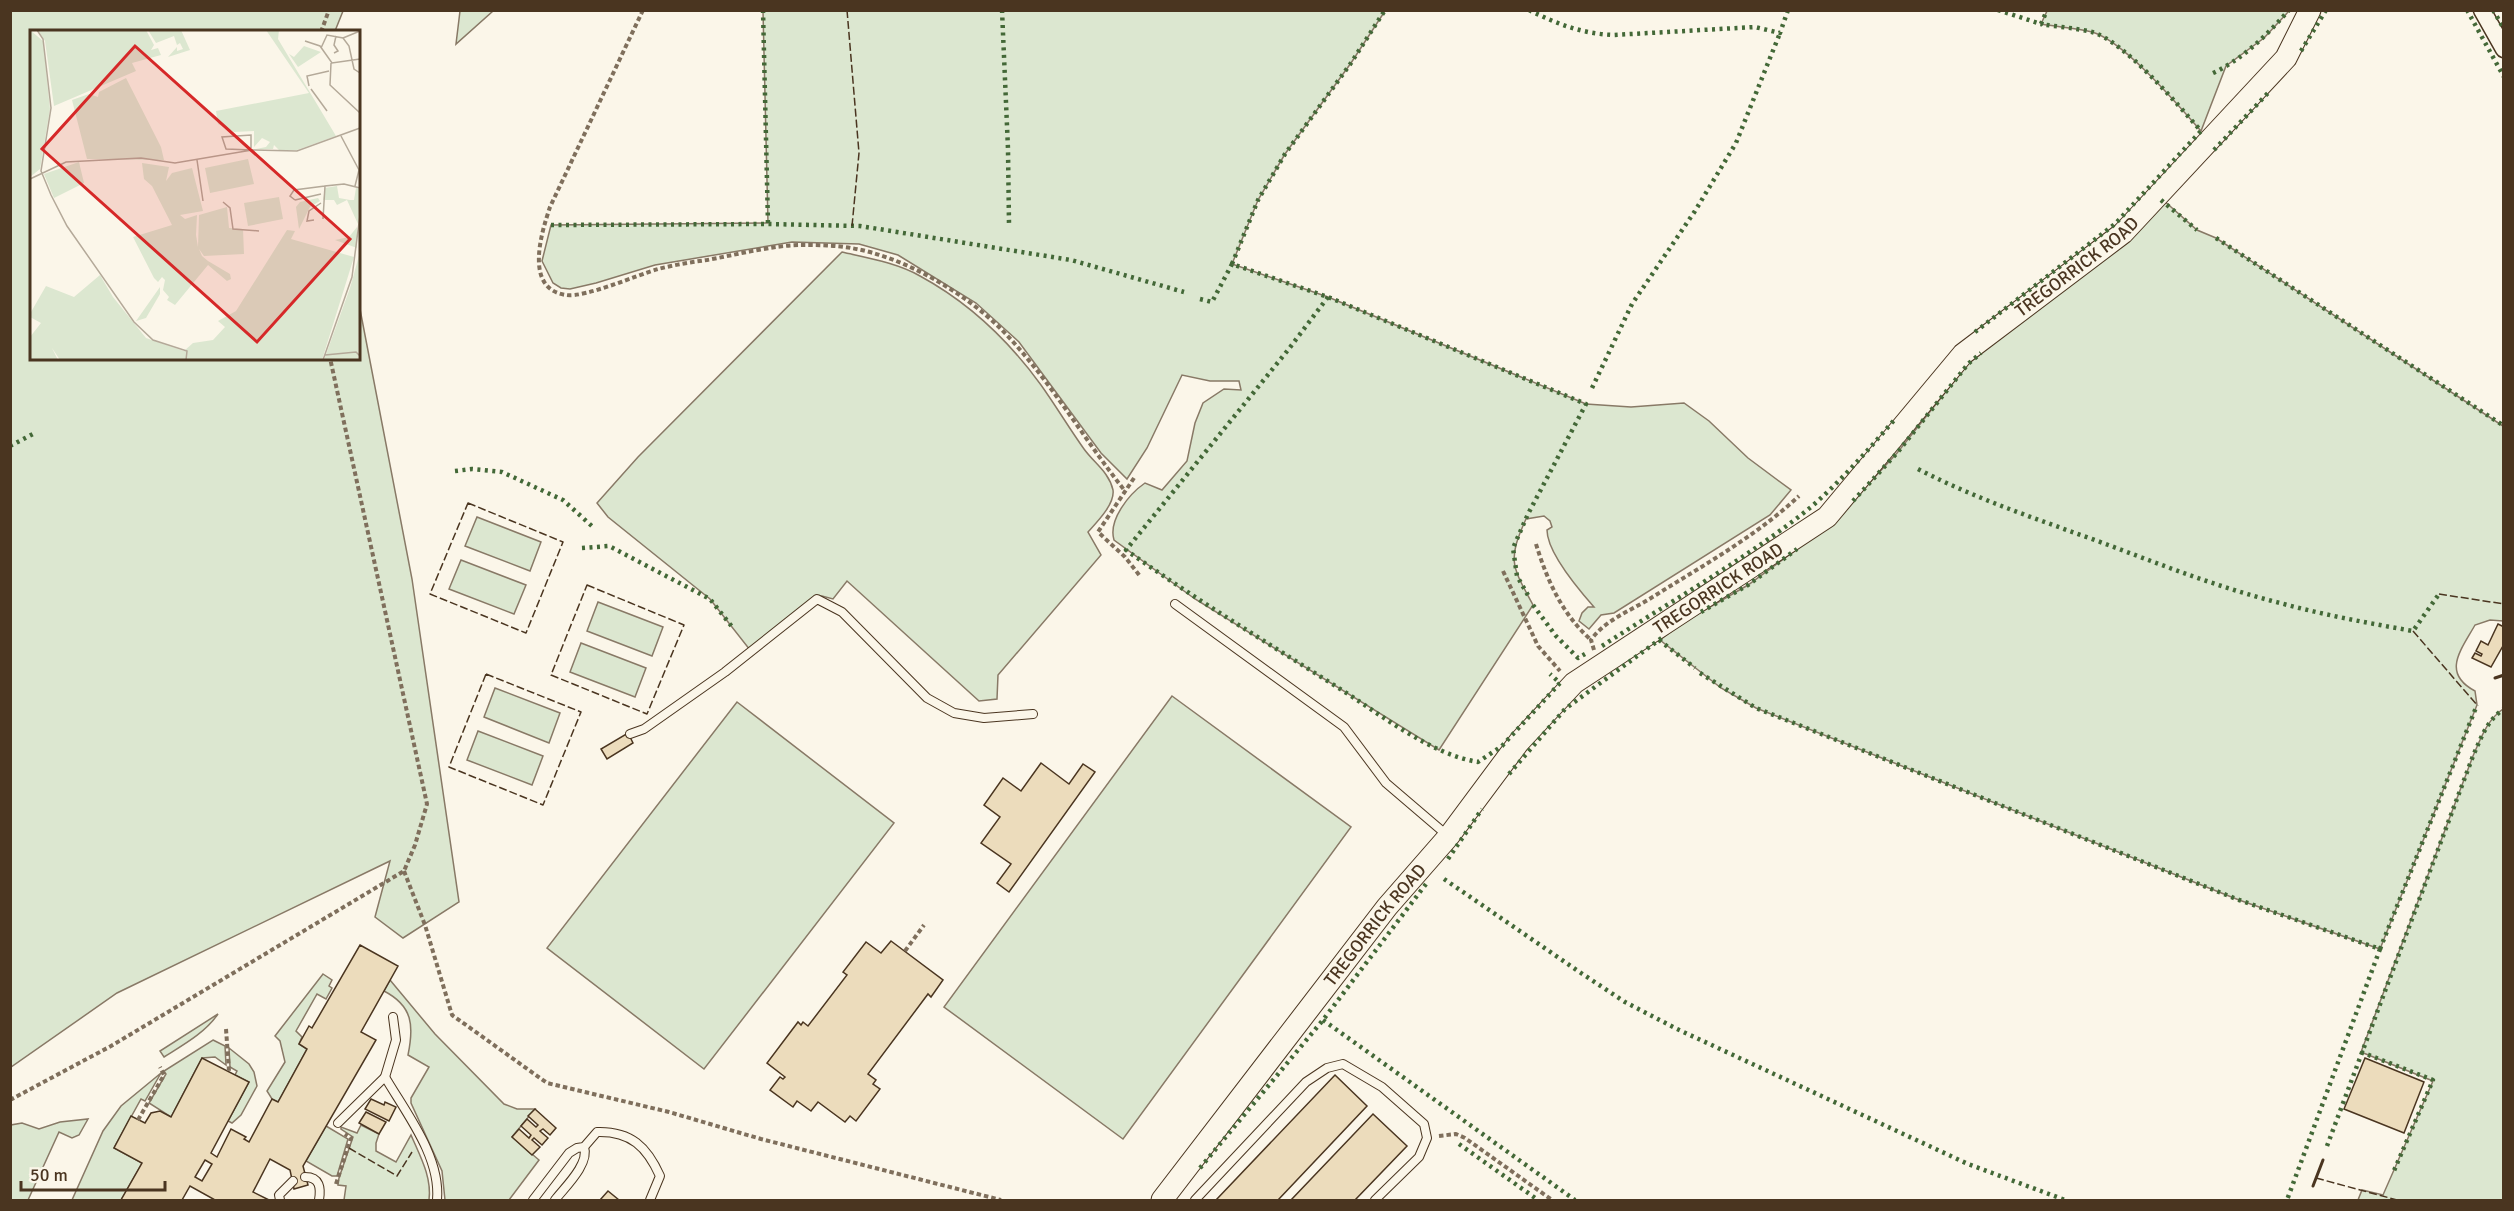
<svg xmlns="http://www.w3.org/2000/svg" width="2514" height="1211" viewBox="0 0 2514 1211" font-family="Signika,sans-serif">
<rect width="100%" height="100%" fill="#fbf6e9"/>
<g fill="#dce7d0" stroke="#887966" stroke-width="1.5">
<path d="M11,10l332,1 -8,20 -303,1v326h326l1,-54 53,275 47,323 -56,36 -28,-21 15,-56 -273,132 -106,74z"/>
<path d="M460,11h33l-37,33z"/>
<path d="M763,11h622l-34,52 -66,91 -27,46 -26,64 96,33 258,107 45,3 53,-4 25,18 39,37 43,32 -21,25 -156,98 -13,2 -12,14 -10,-8 3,-8 6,-6h6c-15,-17 -47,-54 -47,-77l5,-3 -2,-6 -6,-5 -18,3c-19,42 -14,47 7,86l-94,145 -244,-151 -81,-59c-6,-20 15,-46 31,-57l17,7 25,-29 8,-38 8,-20 21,-14 17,1 -2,-9h-29l-28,-6 -35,73 -20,31 -26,-26 -82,-111 -43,-39 -78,-48 -39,-11 -67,-2 -137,23 -59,18 -26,6 -9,-1 -8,-5 -11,-22 9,-36 217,-2z"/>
<path d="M2047,11v-1l242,1 -25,27 -38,28 -25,65c-23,-26 -77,-90 -109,-99 -16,-4 -34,-5 -51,-8z"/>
<path d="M2162,199l35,31 19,8 287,188v195l-13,-1 -15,5c-14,25 -34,48 0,66l2,14 -97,244 -141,-49 -483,-192 -35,-20 -61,-48 24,-18 64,-37 60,-44 42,-37 47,-51 71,-89 29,-26z"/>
<path d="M842,252c26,6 55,11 78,24 48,26 89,65 121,109 15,21 28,43 43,64 10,14 25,23 29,41 2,14 -16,32 -25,42l13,23 -103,120 -1,24 -18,2 -132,-120 -14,18 -11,-3 -7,2 -65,52 -40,-51 -102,-82 -11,-14 41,-46z"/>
<path d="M477,517l64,25 -11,29 -65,-25z"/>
<path d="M461,560l65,25 -12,29 -65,-25z"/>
<path d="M598,602l65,25 -11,29 -65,-25z"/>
<path d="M581,643l65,25 -11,29 -65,-25z"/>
<path d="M495,688l65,25 -11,30 -65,-26z"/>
<path d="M1172,696l179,131 -228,312 -179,-132z"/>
<path d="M737,702l157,121 -190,246 -157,-121z"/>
<path d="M2503,709v491h-145l4,-10 21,5 50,-114 -72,-29 112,-296c8,-18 14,-36 30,-47z"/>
<path d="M478,731l65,25 -11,29 -65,-25z"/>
<path d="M323,974l9,6 -3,6 3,2 -6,11 -9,-5 -21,37 6,6 -3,7 8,5 -29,53 -6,-3 -5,-8 18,-29 -5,-21 -5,-5z"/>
<path d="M390,980l45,54 69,70 13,5h18l-23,28 27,23 -30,40h-64l-3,-29 -31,-68v-5l18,-31 -21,-12c6,-29 5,-49 -24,-64z"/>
<path d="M218,1014c-13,19 -35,31 -54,43l-4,-6z"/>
<path d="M213,1040l12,6 1,19 -11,-8 -13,1 -31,59 -22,-14 17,-29 -2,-3z"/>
<path d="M229,1048l20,16 5,8 3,14 -16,29 -9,8 -4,-2 21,-39 -14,-7 2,-4 -7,-4z"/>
<path d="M161,1073l-16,28 -4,-2 -27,49 28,15 -21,37h-49l31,-69 18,-25z"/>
<path d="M88,1119l-9,16 -7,3 -13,-6 -31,68h-17v-75l11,-2 17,6 21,-7z"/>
<path d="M361,1125l18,9 -3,9v8l20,11 15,-27c9,21 21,42 18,65h-85l2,-14 -8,-1 1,-7 14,-41 -12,-8v-2l16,6z"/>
<path d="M326,1126l22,13 -11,37h-5l-26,-15z"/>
</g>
<g fill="#ecdcbc" stroke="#4a3520" stroke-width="1.5" fill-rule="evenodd">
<path d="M2498,624l6,3v17l-13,23 -19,-9 3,-5 6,3 1,-2 -6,-3 5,-10 7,4z"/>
<path d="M628,733l5,10 -26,16 -6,-10z"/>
<path d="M1041,763l28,21 14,-20 12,8 -86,120 -12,-9 14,-19 -30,-21 19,-26 -16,-12 19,-27 18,13z"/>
<path d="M891,941l52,39 -12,17 -3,-3 -60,80 8,6 -3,4 7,5 -24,32 -6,-5 -5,6 -27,-20 -7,9 -14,-10 -4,6 -23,-17 10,-13 3,2 2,-2 -18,-14 31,-41 3,3 2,-3 5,4 39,-51 -4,-3 23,-30 15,11z"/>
<path d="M360,945l38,21 -37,66 15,8 -73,126 5,19 -14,4 -4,-19 -20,-11 -17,33 16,8h-54l-25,-14 -8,14h-61l21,-37 -28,-15 17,-32 14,7 6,-10 9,-2 11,6 31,-59 47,24 -38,71 6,4 14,-28 15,8 -2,2 5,3 23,-43 6,3 29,-53 -8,-5 10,-18 3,2zM205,1160l7,4 -10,17 -7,-4z"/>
<path d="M2365,1058l59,24 -20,51 -60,-24z"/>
<path d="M1335,1075l32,31 -89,94h-62z"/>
<path d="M371,1099l13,6 1,-3 11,5 -7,14 -24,-12z"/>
<path d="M535,1109l21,19 -6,7 -7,-6 -3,2 8,7 -6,7 -8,-7 -2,2 8,7 -8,8 -20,-18 7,-8 10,9 2,-3 -10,-9 6,-7 9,8 2,-2 -10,-9z"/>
<path d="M366,1112l20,10 -7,12 -20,-11z"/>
<path d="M1373,1114l34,32 -52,54h-64z"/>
<path d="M608,1191l11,9h-19z"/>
</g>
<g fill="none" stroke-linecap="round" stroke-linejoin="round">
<g stroke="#4a3520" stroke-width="10">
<g id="service">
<path d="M1175,604l169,123 42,56 62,53"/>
<path d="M630,734l14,-5 81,-57 92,-73 25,13 85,86 27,15 30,5 49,-4"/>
<path d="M385,1077l11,-37 -3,-23"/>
<path d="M338,1123l47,-46c21,36 56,80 52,123"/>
<path d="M305,1177c15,0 16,11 14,23"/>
<path d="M280,1200l-1,-5 14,-14"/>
<path d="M533,1200l36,-47 8,-5 7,-1 13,-15c34,-1 50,15 63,44l-10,24"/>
<path d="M555,1200c9,-12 35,-36 29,-53"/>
<path d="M1195,1200l111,-118 21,-14 16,-4 39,23 42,37 3,14 -8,19 -44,43"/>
</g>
</g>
<g stroke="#4a3520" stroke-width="19">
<path id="minor" d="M2482,10l22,39"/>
</g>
<g stroke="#4a3520" stroke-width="23">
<g id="tertiary">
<path id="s1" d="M1162,1200l225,-293 62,-71 70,-94 55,-59 253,-166 136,-163 160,-121 163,-175 24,-48"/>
</g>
</g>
<g stroke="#7f6f5c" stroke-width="4" stroke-dasharray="4.5 3" stroke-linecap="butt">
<path d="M643,10l-93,197c-9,27 -26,82 16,88 19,3 71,-20 92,-26 16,-4 33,-7 49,-9 28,-5 67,-15 94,-15 16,0 34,0 50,3 51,8 113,44 150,81 48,49 82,109 124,162"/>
<path d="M321,32l8,-22"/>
<path d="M1134,478l-36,54 27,25 15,19"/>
<path d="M1536,544c11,36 26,70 55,96"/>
<path d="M1503,571l35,75 22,25"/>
<path d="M1594,650l-3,-10c14,-20 39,-29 60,-42 51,-32 104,-61 148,-102"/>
<path d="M404,871l21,54 27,90 95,68 122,29 92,27 240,61"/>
<path d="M905,951l19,-26"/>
<path d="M226,1029l3,42"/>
<path d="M10,1100l101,-54 293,-175 11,-26 12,-41 -97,-446"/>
<path d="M138,1120l26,-45 -4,-8"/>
<path d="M1439,1136l17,-2 9,4 87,62"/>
<path d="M336,1184l15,-46 -6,-4"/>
</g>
<use href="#service" stroke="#fbf6e9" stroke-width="8"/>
<use href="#minor" stroke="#fbf6e9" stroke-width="16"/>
<use href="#tertiary" stroke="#fbf6e9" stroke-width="21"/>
<g stroke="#436837" stroke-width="4.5" stroke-dasharray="3 4.5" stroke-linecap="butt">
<path d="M763,10l5,214"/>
<path d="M1002,10l6,139 1,75"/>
<path d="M1529,10c28,14 54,24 85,25l141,-8 25,6 8,-23"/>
<path d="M1998,10l43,14 6,-14"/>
<path d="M2467,10l37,67"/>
<path d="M2493,10l11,19"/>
<path d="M2301,51l25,-41"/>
<path d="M2213,73c30,-14 54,-38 76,-63"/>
<path d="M2214,150l54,-57"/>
<path d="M2161,200l36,30"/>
<path d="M551,225l217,-1 92,2 211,34 113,32"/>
<path d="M2216,238l288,188"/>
<path d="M1232,264l26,-64 27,-46 66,-91 34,-53"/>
<path d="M1328,297l-40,53 -162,200c69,49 140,92 211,137 42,26 92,67 141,75l24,-16 58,-63 -10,-9"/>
<path d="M1200,299l12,3 20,-38 96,33 258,107 -58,110 -15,34 4,28 12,21"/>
<path d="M1975,332l140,-108 86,-93c-23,-26 -77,-90 -109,-99 -16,-4 -34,-5 -51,-8"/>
<path d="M1592,388l40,-84 63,-93 41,-68 44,-110"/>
<path d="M10,446l23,-12"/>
<path d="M1918,469c60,31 122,51 185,74 59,22 117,45 177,60 44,12 88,20 133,28l26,-37"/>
<path d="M455,471l17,-2 30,3 61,28 30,27"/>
<path d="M1853,501l44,-48 71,-89 13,-11"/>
<path d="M582,548l27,-2 101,53 23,29"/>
<path d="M1533,605l23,31 22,22 7,-4"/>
<path d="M1701,612l47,-27 49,-36"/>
<path d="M1659,640l36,28"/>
<path d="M1602,646c69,-45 146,-88 209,-139 31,-27 58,-58 85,-89"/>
<path d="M1700,673l56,35 483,192 141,49 -93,251"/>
<path d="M1509,774l56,-65 98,-72"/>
<path d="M1448,859l34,-50"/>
<path d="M1444,879l137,94 44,29 52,27 291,135 97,36"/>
<path d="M2380,949l97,-244"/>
<path d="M1323,1020l252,180"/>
<path d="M2361,1052l72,28 -40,93"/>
<path d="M1459,1144l79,56"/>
<path d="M2327,1146l146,-390c8,-18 14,-36 31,-47"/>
<path d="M1200,1168l123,-148 103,-136"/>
</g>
<g stroke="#4a3520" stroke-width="1.5" stroke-dasharray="8 3" stroke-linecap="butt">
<path d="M847,10l12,143 -7,73"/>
<path d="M468,503l95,39 -37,91 -96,-39z"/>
<path d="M587,585l97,40 -37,89 -96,-39z"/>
<path d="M2439,594l65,10"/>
<path d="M2413,631l64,74"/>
<path d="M486,674l95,38 -38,93 -94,-38z"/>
<path d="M349,1148l48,28 15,-24"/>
<path d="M2316,1178l81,22"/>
</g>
<g stroke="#4a3520" stroke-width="3">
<path d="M2495,678l9,-3"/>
<path d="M2313,1186l10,-26"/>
</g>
</g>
<g text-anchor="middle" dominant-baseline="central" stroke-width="4.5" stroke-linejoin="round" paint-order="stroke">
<g font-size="18" fill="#4a3520" stroke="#fbf6e9">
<text stroke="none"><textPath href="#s1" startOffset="1320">TREGORRICK ROAD</textPath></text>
<text stroke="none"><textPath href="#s1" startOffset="834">TREGORRICK ROAD</textPath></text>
<text stroke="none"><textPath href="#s1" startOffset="348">TREGORRICK ROAD</textPath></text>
</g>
</g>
<g transform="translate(30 30)">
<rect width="330" height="330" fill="#fbf6e9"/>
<path d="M0,0l13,11 7,68 -10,60 -10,8zM8,0h108l8,15 -3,5 7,-2 3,7 -29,8 4,8 -82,35 -9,-65zM118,0h33l9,20 -22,7 9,-10v4l6,-2 -3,-6 -3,2 -3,-9 -18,7zM236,0h13l-1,9 58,97 -39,14h-18l-5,-5 -1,4h-17l10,-2 4,-5 -8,-4 -8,9v-16l-20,1 -16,-8 -2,-13 93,-18zM274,16l17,6 -23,15 -9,-13 5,3zM96,48l35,69 3,13 -77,-1 -15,-59 17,-6 9,3 1,-5zM218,129l6,25 -44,9 -5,-25zM49,132l5,21 -30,15 -10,-24zM112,133l27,4 -3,14 6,-8 20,-5 11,43 -23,4 5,4 12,-4 -1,20 2,12 1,-32 28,-8 2,21 14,1 1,25 -40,2 -5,-7 3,7 6,5 22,13 1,5 -4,2 -19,-16 -33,40 -8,-5 2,-3 -6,-7 2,-10 -3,-3 -4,5 -4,-4 -21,-41 39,-12 -20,-39 -8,-7zM307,156l2,12 11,2h4l2,-12 4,1 -2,35 -11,-24 -10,5 -3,-5h-11l2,-12zM249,167l4,22 -35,7 -4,-23zM288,168l2,3 -10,6 -11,22 -3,-22 4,-5zM327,197v21l-22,-8 14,-3zM257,200l8,1 -4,8 63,18 -32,103h-262l-8,-12 6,12h-28v-23l11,-14 -11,-6 1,-5 15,-26 28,11 26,-22 13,22 33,41 38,13 9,-8 20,-3 12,-13 -7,-6 18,-10zM330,222l-2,108h-34l26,-72zM130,257v7l-14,24 -10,3z" fill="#dce7d0"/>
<path fill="none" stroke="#b4a999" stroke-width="1.5" d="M7,0l6,9 8,69 -10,63 10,24 16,31 67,96 19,18 34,11 -1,9M313,8l17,-7M275,11l15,5 12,17 28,-4M291,18l6,-13 16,3 6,8 5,23 6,4M304,23l4,-2 -4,-6 2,-9M301,33l-1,22 30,28M279,56l-2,-10 22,-5M281,59l16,22M311,106l18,34 -4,16M221,118v-13l-29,2 4,12 26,1M167,130l6,41M0,149l36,-17 75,-4 34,5 77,-13 45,1 63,-23M265,170l-5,-4 4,-6 31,-4M265,170l26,-6M193,172l7,6 3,21 26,2M293,189l2,-33 19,-2 16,4M284,190l-7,1 2,-10 12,-8M295,325l31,-3 4,4M293,330l29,-83 8,-62"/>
<path fill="#d62828" fill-opacity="0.15" stroke="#d62828" stroke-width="3" d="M105,16l215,193 -93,103 -215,-193z"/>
<rect width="330" height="330" fill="none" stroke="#4a3520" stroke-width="3"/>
</g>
<rect width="2514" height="1211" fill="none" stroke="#4a3520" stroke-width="24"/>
<path d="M21 1181v9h144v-9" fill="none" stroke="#4a3520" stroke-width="3"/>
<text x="30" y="1181" font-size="18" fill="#4a3520" stroke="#fbf6e9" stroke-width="4.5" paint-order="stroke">50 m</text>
</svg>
